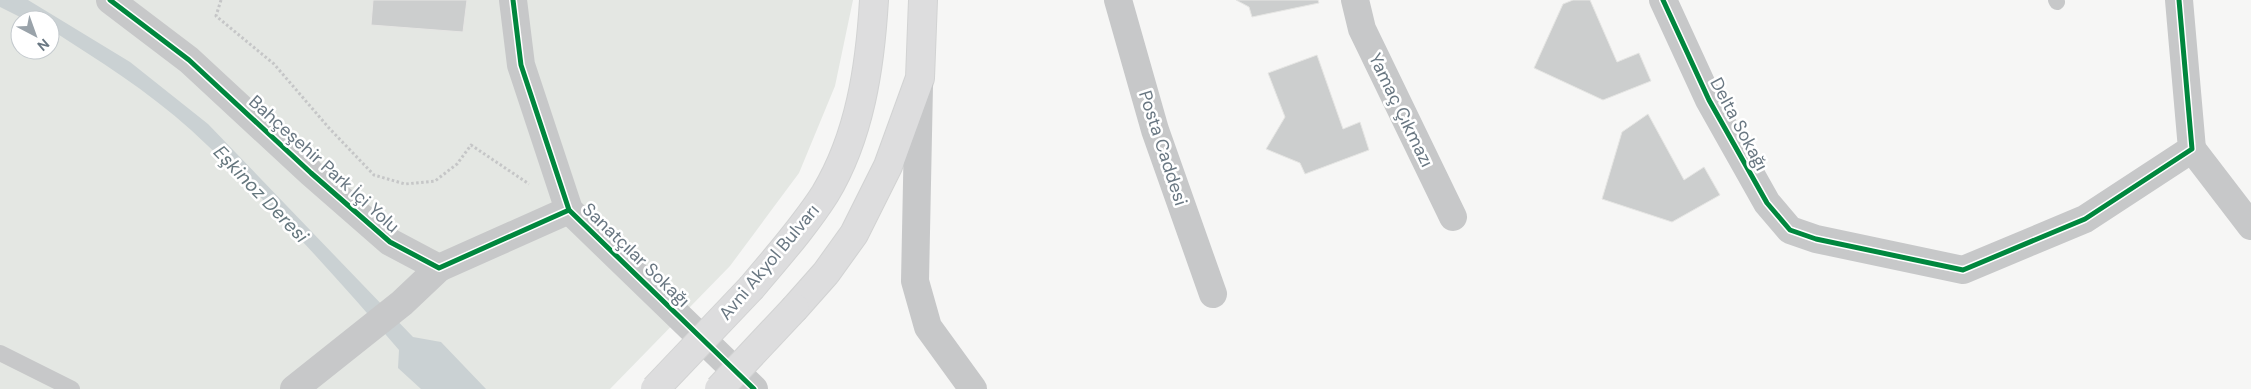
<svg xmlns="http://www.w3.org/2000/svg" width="2251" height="389" viewBox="0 0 2251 389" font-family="'DM Sans',sans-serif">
<rect width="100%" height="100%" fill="#f6f6f5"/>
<path fill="#e4e7e3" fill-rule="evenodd" d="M0,0h853l-18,86 -36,87 -69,93 -120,123h-610zM20,20h30v30h-30z"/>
<path fill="#cad1d3" d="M0,0h28l102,62 78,62 205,213 28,5 45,47h-65l-23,-21 1,-18c-66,-77 -134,-152 -208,-220 -43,-39 -93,-70 -141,-101v-9h-13l-37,-18z"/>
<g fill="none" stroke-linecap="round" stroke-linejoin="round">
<path stroke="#cad1d3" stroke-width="9" d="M0,2l36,18"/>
</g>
<g fill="#cccece" stroke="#e6e6e4">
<path d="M373,0h94l-4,32 -92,-7z"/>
<path d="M1236,0h82l1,3 -67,14 -3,-10z"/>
<path d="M1573,0h17l27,62 22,-9 12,28 -48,19 -69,-32 29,-64z"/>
<path d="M1317,55l26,74 17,-7 9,28 -64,24 -5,-11 -34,-14 19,-32 -17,-44z"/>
<path d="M1648,114l36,66 20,-13 16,28 -48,27 -70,-23 20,-67z"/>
</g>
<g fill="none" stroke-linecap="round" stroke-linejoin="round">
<g stroke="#d2d3d3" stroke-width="30">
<g id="secondary">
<path d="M752,287c25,-30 52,-60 73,-93 35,-58 45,-127 49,-194"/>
<path d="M795,308l31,-35 28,-39 34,-68 32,-88 3,-78"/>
</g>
</g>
<path stroke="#c5c6c7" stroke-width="3" stroke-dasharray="2.5 2.5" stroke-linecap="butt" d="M221,0l-5,16 58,48 55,64 45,47 31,9 30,-3 22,-17 14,-19 58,39"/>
<g stroke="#c7c8c9" stroke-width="16">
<path d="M2056,0l1,2"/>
<path d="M0,353l72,36"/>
</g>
<g stroke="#c7c8c9" stroke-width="28">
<path d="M110,0l79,60 122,113 79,69 49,26 130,-58"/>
<path d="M513,0l8,65 48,145 185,179"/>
<path d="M1118,0l37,130 58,164"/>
<path d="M1355,0l7,29 91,188"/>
<path d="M1663,0l46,100 58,103 23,27 26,9 147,31 122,-51 107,-70 -13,-149"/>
<path d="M919,85l-4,196 13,46 45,62"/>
<path d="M2192,149l59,77"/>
<path d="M294,389l108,-86 37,-35"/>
</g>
<use href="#secondary" stroke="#ddddde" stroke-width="28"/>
<g stroke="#d2d3d3" stroke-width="30" stroke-linecap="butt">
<g id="secondary-bridge">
<path d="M655,389l97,-102"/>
<path d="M719,389l76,-81"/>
</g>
</g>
<use href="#secondary-bridge" stroke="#ddddde" stroke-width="28"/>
<g stroke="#fff" stroke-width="8">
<g id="cycleway">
<path d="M110,0l79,60 122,113 79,69 49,26 130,-58"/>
<path d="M513,0l8,65 48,145 185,179"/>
<path d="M1663,0l46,100 58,103 23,27 26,9 147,31 122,-51 107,-70 -13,-149"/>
</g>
</g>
<use href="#cycleway" stroke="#00873e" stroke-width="5"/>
</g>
<g text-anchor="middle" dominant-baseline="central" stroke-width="5" stroke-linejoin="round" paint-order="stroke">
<g font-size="18" fill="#697782" stroke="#fff">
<text transform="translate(1401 110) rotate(64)">Yamaç Çıkmazı</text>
<text transform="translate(1739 124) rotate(62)">Delta Sokağı</text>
<text transform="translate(1163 148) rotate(72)">Posta Caddesi</text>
<text transform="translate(324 164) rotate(42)">Bahçeşehir Park İçi Yolu</text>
<text transform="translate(636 255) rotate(44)">Sanatçılar Sokağı</text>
<text transform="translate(769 262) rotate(-50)">Avni Akyol Bulvarı</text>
</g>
<g font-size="19" font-style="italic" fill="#65777e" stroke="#fff">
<text transform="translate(261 194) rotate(46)">Eşkinoz Deresi</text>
</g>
</g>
<g transform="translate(35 35) rotate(139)"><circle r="24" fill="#ffffff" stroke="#c3c9cd"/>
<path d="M0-4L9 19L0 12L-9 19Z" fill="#9aa3aa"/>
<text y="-8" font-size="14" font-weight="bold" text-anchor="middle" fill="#697782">N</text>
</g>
</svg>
